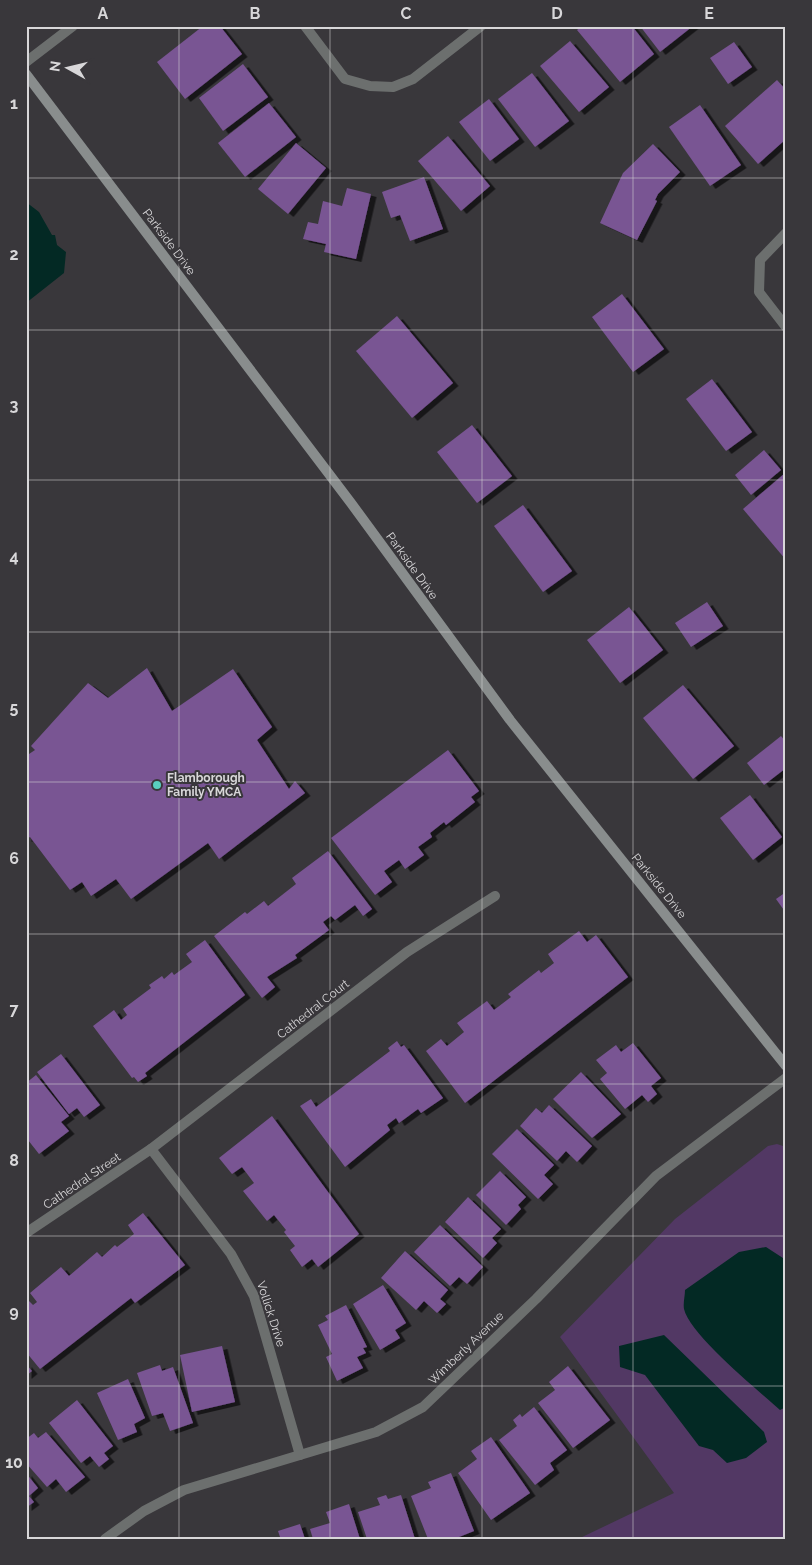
<svg xmlns="http://www.w3.org/2000/svg" width="812" height="1565" viewBox="0 0 812 1565" font-family="Raleway,sans-serif">
<defs>
<filter id="shadow"><feDropShadow dx="5.5" dy="3" stdDeviation="0" flood-color="#0009"/></filter>
</defs>
<rect width="100%" height="100%" fill="#39373b"/>
<path fill="#523864" d="M777,1144l9,3v392h-208l96,-46 -114,-156 115,-118 93,-73z"/>
<g fill="#032924">
<path d="M26,202l13,10 13,23h3l2,10 9,7 -2,21 -38,30z"/>
<path d="M766,1247l20,13v147l-6,3c-22,-20 -90,-75 -96,-101 -1,-6 1,-13 1,-19l54,-38z"/>
<path d="M664,1335l100,97 3,10 -21,16 -19,5 -14,-13 -14,-4 -54,-71 -25,-8 -1,-21z"/>
</g>
<g fill="#795493" filter="url(#shadow)">
<path d="M203,26h17l22,28 -57,45 -28,-37z"/>
<path d="M582,26h50l22,28 -34,28 -43,-52z"/>
<path d="M640,26h53l-33,26z"/>
<path d="M570,41l39,46 -30,25 -39,-46z"/>
<path d="M734,42l18,25 -24,17 -18,-26z"/>
<path d="M243,64l25,33 -45,34 -24,-33z"/>
<path d="M532,73l37,48 -34,26 -37,-48z"/>
<path d="M777,80l9,10v49l-28,25 -33,-38z"/>
<path d="M489,99l30,40 -29,22 -31,-39z"/>
<path d="M269,103l27,34 -51,40 -27,-34z"/>
<path d="M700,105l41,60 -31,21 -41,-59z"/>
<path d="M448,136l42,50 -29,25 -43,-50z"/>
<path d="M296,143l30,25 -38,46 -30,-25z"/>
<path d="M653,144l27,28 -22,22 -3,6 2,1 -20,39 -37,-17 23,-50z"/>
<path d="M424,177l19,52 -33,12 -10,-26 -9,3 -9,-26z"/>
<path d="M347,188l24,6 -15,65 -32,-7 2,-8 -23,-5 5,-17 10,2 5,-23 19,5z"/>
<path d="M622,294l42,55 -31,23 -41,-55z"/>
<path d="M397,316l56,67 -41,35 -56,-67z"/>
<path d="M712,379l40,53 -26,19 -40,-52z"/>
<path d="M472,425l40,51 -35,27 -40,-51z"/>
<path d="M764,450l17,20 -30,25 -16,-20z"/>
<path d="M784,474l2,2v84l-43,-51z"/>
<path d="M523,505l49,66 -29,21 -49,-66z"/>
<path d="M707,602l16,24 -32,21 -16,-24z"/>
<path d="M629,607l34,43 -43,33 -33,-43z"/>
<path d="M147,668l25,43 61,-42 39,58 -15,13 32,49 6,-8 10,12 -86,66 -11,-16 -77,56 -15,-20 -25,17 -9,-14 -12,8 -40,-53 -4,2v-83l9,-6 -4,-4 57,-63 20,15z"/>
<path d="M683,685l51,61 -41,33 -50,-61z"/>
<path d="M781,736l5,6v26l-22,17 -17,-22z"/>
<path d="M448,750l31,41 -8,6 4,5 -29,23 -2,-3 -14,11 2,4 -14,10 6,8 -19,14 -6,-9 -15,11 8,11 -17,13 -44,-57z"/>
<path d="M750,795l32,42 -29,23 -33,-42z"/>
<path d="M328,851l44,58 -9,7 -8,-11 -20,15 -4,-4 -8,6 6,8 -34,25 2,3 -30,19 8,10 -13,11 -48,-62 31,-24 2,2 17,-13 4,5 28,-22 -4,-6z"/>
<path d="M786,892v21l-10,-14z"/>
<path d="M579,931l8,11 9,-7 32,42 -163,126 -39,-52 15,-12 6,7 17,-14 -7,-9 30,-22 7,9 17,-13 -3,-3 31,-24 2,3 13,-10 -6,-9z"/>
<path d="M205,940l40,55 -100,78 2,3 -9,6 -4,-5 -2,1 -39,-52 21,-16 7,10 6,-5 -4,-6 28,-21 -2,-3 13,-9 2,3 8,-7 2,3 18,-13 -6,-8z"/>
<path d="M397,1041l4,6 3,-2 39,53 -22,15 -3,-4 -19,14 -3,-5 -9,7 3,5 -45,37 -45,-61 11,-7 5,8 74,-56 -2,-3z"/>
<path d="M633,1043l28,35 -10,8 6,8 -9,8 -6,-7 -17,14 -25,-30 7,-6 -11,-13 20,-15 5,7z"/>
<path d="M61,1054l39,51 -16,12 -7,-9 -8,6 -32,-42z"/>
<path d="M581,1072l40,42 -29,24 -39,-39z"/>
<path d="M36,1075l33,41 -8,6 8,9 -30,23 -11,-14 -2,1v-58z"/>
<path d="M549,1105l43,41 -15,16 -11,-11 -9,10 -37,-35 16,-18 6,5z"/>
<path d="M272,1116l87,118 -41,33 -6,-8 -10,8 -12,-17 5,-4 -11,-14 2,-2 -12,-15 -7,6 -24,-30 11,-8 -12,-16 -10,7 -13,-16z"/>
<path d="M517,1129l37,36 -10,10 9,9 -15,15 -46,-45z"/>
<path d="M500,1171l26,26 -8,8 3,4 -15,16 -30,-30z"/>
<path d="M468,1197l33,32 -9,9 5,5 -14,15 -38,-36z"/>
<path d="M143,1213l42,52 -50,38 -4,-5 -91,71 -14,-17v-49l3,-2 4,4 4,-3 -7,-9 31,-26 8,9 28,-24 5,5 13,-12 2,2 17,-13 -6,-9z"/>
<path d="M440,1225l43,42 -16,17 -8,-7 -9,9 -36,-34z"/>
<path d="M405,1251l43,39 -8,9 6,5 -9,9 -13,-12 -8,9 -35,-32z"/>
<path d="M383,1285l23,38 -11,7 5,8 -20,12 -27,-46z"/>
<path d="M346,1305l21,42 -4,1 3,5 -9,4 6,11 -26,13 -11,-24 6,-3 -14,-29 10,-5 -3,-4z"/>
<path d="M222,1346l13,56 -43,10 -12,-57z"/>
<path d="M26,1364l6,7 -6,5z"/>
<path d="M160,1365l2,6 11,-4 20,56 -23,8 -7,-18 -11,3 -15,-43z"/>
<path d="M568,1366l42,54 -37,28 -35,-45 17,-13 -6,-8z"/>
<path d="M128,1379l17,39 -11,6 3,8 -19,8 -21,-47z"/>
<path d="M77,1400l36,46 -9,7 5,6 -10,8 -9,-11 -9,7 -32,-40z"/>
<path d="M534,1407l33,43 -17,13 4,7 -19,15 -36,-45 18,-14 -4,-6 7,-6 2,3z"/>
<path d="M46,1432l39,45 -19,15 -10,-13 -9,8 -21,-24v-24l8,-6 4,5z"/>
<path d="M491,1437l39,56 -39,27 -33,-47 19,-14 -6,-8z"/>
<path d="M26,1473l12,15 -9,8 5,6 -8,6z"/>
<path d="M451,1473l23,58 -20,8h-26l-17,-43 20,-8 -3,-6z"/>
<path d="M386,1495l2,4 13,-4 14,44h-48l-9,-27 22,-7 -3,-7z"/>
<path d="M349,1504l11,35h-47l-3,-10 20,-6 -4,-11z"/>
<path d="M300,1524l5,15h-30l5,-2 -2,-6z"/>
</g>
<g fill="none" stroke-linecap="round" stroke-linejoin="round">
<g stroke="#6c6f6e" stroke-width="10">
<path d="M305,26l40,53 25,7 23,1 20,-8 68,-53"/>
<path d="M26,62l47,-36"/>
<path d="M786,233l-26,27 -1,32 27,35"/>
<path d="M151,1149l80,105 23,42 46,159"/>
<path d="M26,1233l125,-84 256,-197 88,-56"/>
<path d="M105,1539l39,-28 40,-21 192,-58 47,-25 113,-108 120,-123 130,-98"/>
</g>
<path stroke="#898d8d" stroke-width="10" d="M26,74l325,429 159,217 276,346"/>
</g>
<path fill="none" stroke="#d8d7d9" stroke-width="1" stroke-opacity="0.55" d="M179,26v1513M330,26v1513M482,26v1513M633,26v1513M26,178h760M26,330h760M26,480h760M26,632h760M26,782h760M26,934h760M26,1084h760M26,1236h760M26,1386h760"/>
<circle fill="#59cebf" stroke="#39373b" stroke-width="2" cx="157" cy="785" r="5"/>
<g text-anchor="middle" dominant-baseline="central" stroke-width="4" stroke-linejoin="round" paint-order="stroke">
<g font-size="12" fill="#d8d7d9" stroke="#39373b">
<text transform="translate(169 242) rotate(53)">Parkside Drive</text>
<text transform="translate(412 566) rotate(54)">Parkside Drive</text>
<text transform="translate(659 886) rotate(51)">Parkside Drive</text>
<text transform="translate(313 1009) rotate(-38)">Cathedral Court</text>
<text transform="translate(82 1181) rotate(-34)">Cathedral Street</text>
<text transform="translate(271 1314) rotate(72)">Vollick Drive</text>
<text transform="translate(466 1348) rotate(-44)">Wimberly Avenue</text>
</g>
<g font-size="12" font-weight="bold" fill="#d8d7d9" stroke="#39373b" text-anchor="start">
<text x="167" y="778">Flamborough<tspan x="167" dy="14">Family YMCA</tspan></text>
</g>
</g>
<rect width="812" height="1565" fill="none" stroke="#39373b" stroke-width="55"/>
<g transform="translate(68 68) rotate(278)" stroke="#39373b" stroke-width="4" paint-order="stroke">
<path d="M0-4L9 19L0 12L-9 19Z" fill="#d8d7d9"/>
<text y="-8" font-size="14" font-weight="bold" text-anchor="middle" fill="#d8d7d9">N</text>
</g>
<rect x="28" y="28" width="756" height="1510" fill="none" stroke="#d8d7d9" stroke-width="2"/>
<g font-size="16" text-anchor="middle" font-weight="bold" fill="#d8d7d9">
<text x="103" y="19">A</text>
<text x="255" y="19">B</text>
<text x="406" y="19">C</text>
<text x="557" y="19">D</text>
<text x="709" y="19">E</text>
<text x="14" y="109">1</text>
<text x="14" y="260">2</text>
<text x="14" y="411">3</text>
<text x="14" y="562">4</text>
<text x="14" y="713">5</text>
<text x="14" y="864">6</text>
<text x="14" y="1015">7</text>
<text x="14" y="1166">8</text>
<text x="14" y="1317">9</text>
<text x="14" y="1468">10</text>
</g>
</svg>
